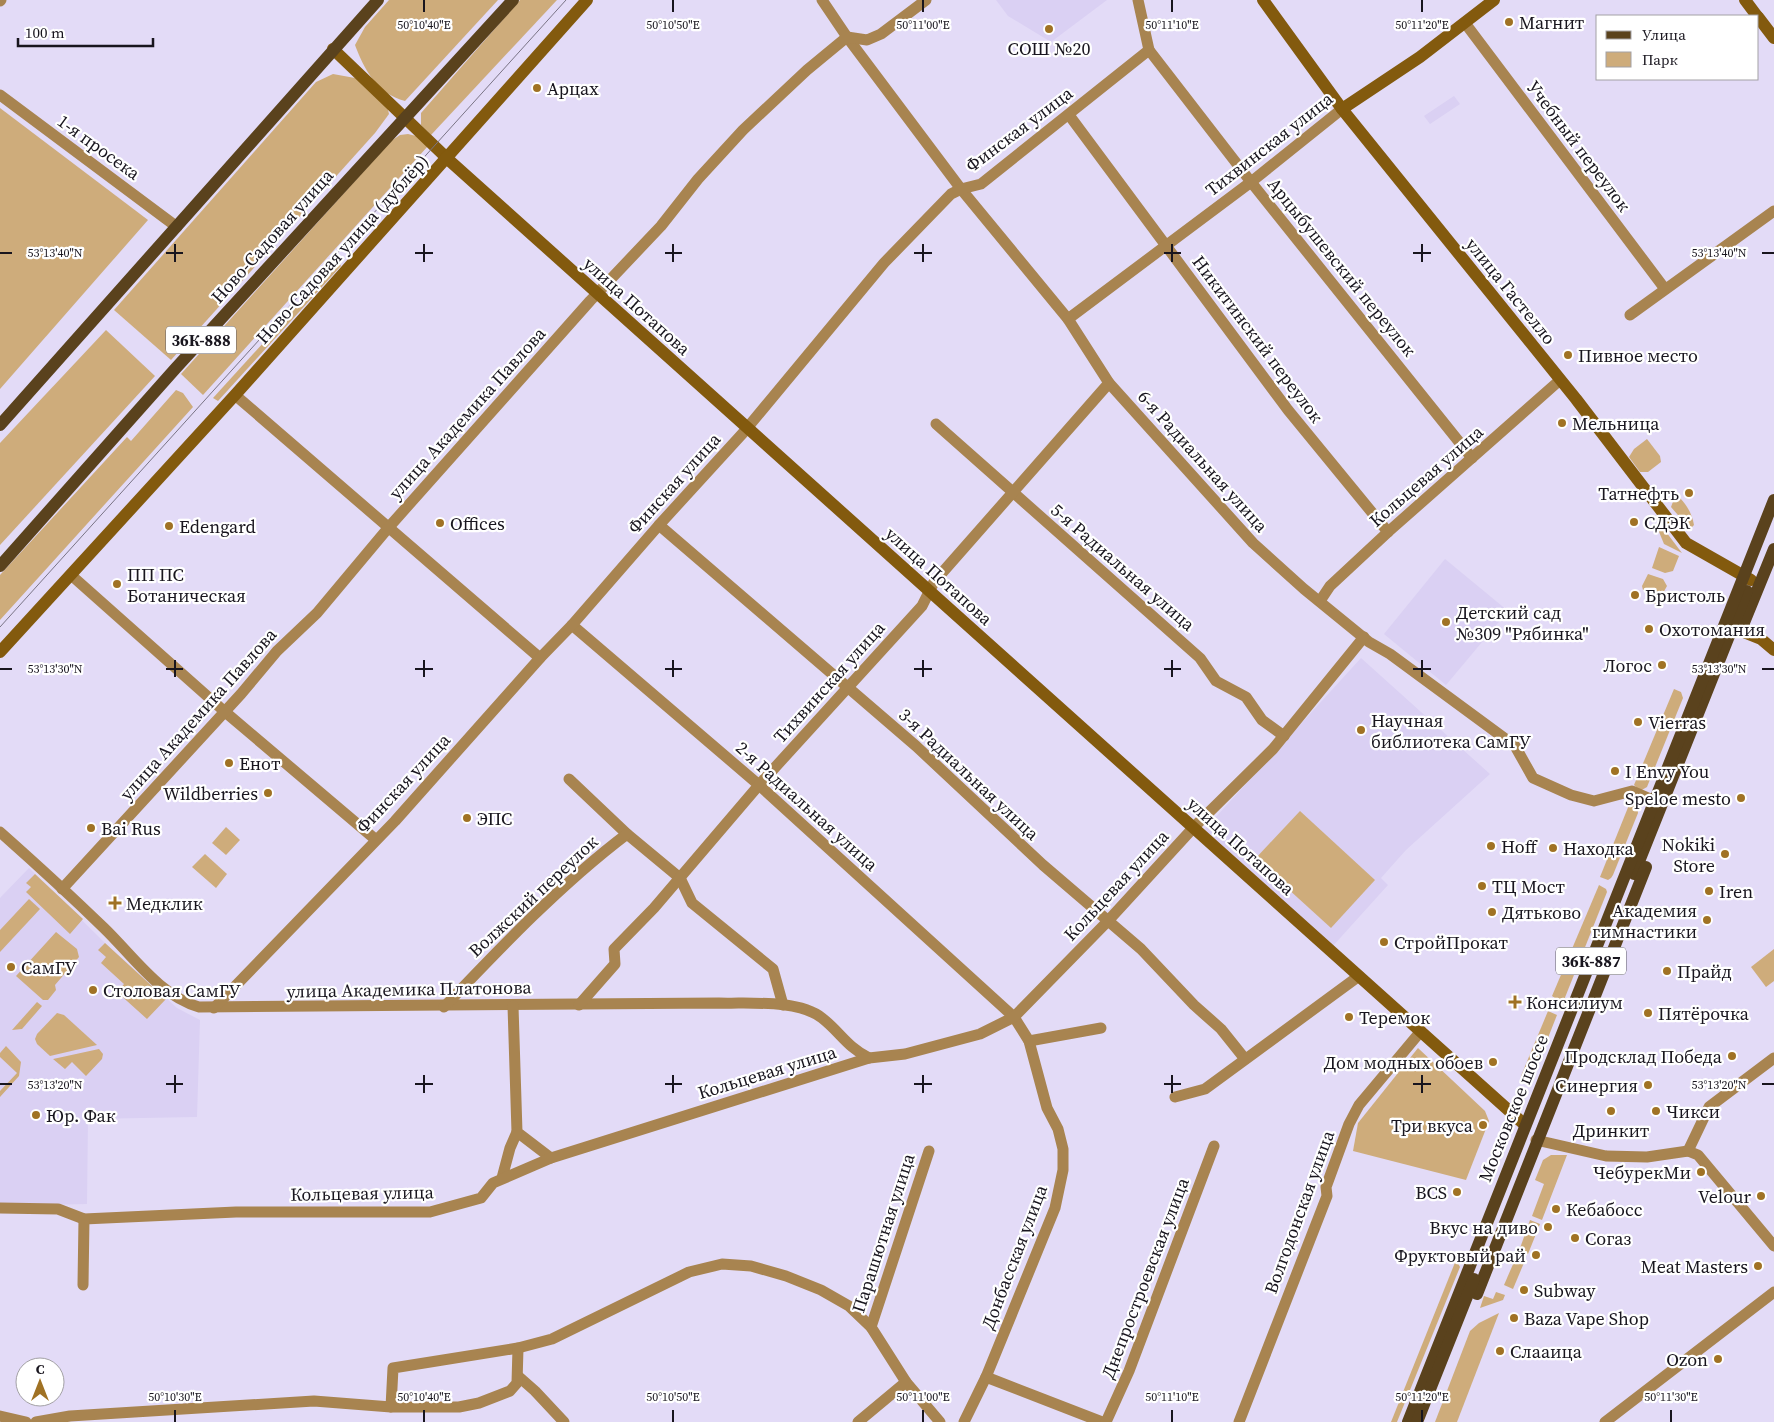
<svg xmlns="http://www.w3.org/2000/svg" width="1774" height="1422" viewBox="0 0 1774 1422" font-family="'Source Serif 4',serif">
<rect width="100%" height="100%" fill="#e3dbf7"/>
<g fill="#dad0f3">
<path d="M996,0h111l-56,42 -43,-26z"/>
<path d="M1454,96l6,8 -30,20 -6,-8z"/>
<path d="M1445,559l63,52 -62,74 -62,-51z"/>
<path d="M1361,658l129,116 -84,76 -25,28 7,7 -56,62 -129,-116z"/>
<path d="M29,868l76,75 72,65 23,12 -3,97 -109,2 -1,85 -87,2v-308z"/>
</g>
<g fill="#ceac7b">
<path d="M389,0h109l-93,101c-28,-7 -41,-32 -50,-56l10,-18z"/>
<path d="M520,0h37l-126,135 -10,-10v-12z"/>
<path d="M333,74l22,4 31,23 3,13 -14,19 -204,227 -57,-50 202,-228z"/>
<path d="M0,108l148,112 -148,169z"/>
<path d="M408,134l8,2 12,10 -225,249 -22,-21 210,-233 9,-6z"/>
<path d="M338,261l3,5 -123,135 -5,-3z"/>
<path d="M106,330l49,46 -155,169v-102z"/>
<path d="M176,390l7,3 10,14 -193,213v-45l127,-138 4,4z"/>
<path d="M1647,439l13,17 1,6 -13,10h-8l-11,-15 5,-8z"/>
<path d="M1680,498c8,9 12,16 14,27l-4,4 -19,-22 3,-8z"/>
<path d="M1660,524l22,29 -18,-9 -7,-17z"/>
<path d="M1659,547l20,9 -6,15 -8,2 -13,-5z"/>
<path d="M1648,574l15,5 4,7 -10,18 -5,-1 -3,-5 5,-6 -3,-3 -8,1 -1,-4z"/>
<path d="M1674,689l7,3 2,6 -36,89 -7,4 -6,-6z"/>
<path d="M1631,800l6,3 1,10 -25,62 -2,3 -3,2 -8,-3z"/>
<path d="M1300,811l75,69 -44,48 -76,-69z"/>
<path d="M226,827l14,13 -14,15 -14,-12z"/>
<path d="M205,854l22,20 -11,14 -24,-21z"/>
<path d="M35,874l48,45 -13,15 -44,-42 5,-5 -5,-4z"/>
<path d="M1599,885l7,4 1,3 -43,108 -5,1 -7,-5z"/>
<path d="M29,899l11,10 -40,43v-22z"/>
<path d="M56,932l21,17 2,8 -24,28 1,5 -8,10h-5l-27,-24z"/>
<path d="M105,943l61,56 -19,20 -30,-27 7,-8 -23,-21 5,-6 -8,-7z"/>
<path d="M1774,949v32l-8,6 -15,-20z"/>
<path d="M37,1002l5,4 -20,23 -10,1z"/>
<path d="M1548,1011l9,4 -24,61 -5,3 -7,-3z"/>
<path d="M57,1013l7,2 33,30 -47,11 -13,-12 -2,-5 2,-5z"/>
<path d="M6,1046l15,16 -2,14 -19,21v-6l17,-18 -17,-16v-4z"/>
<path d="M1418,1048l67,63 4,10 -23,59 -113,-29 5,-28z"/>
<path d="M99,1049l4,5 -1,5 -16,17 -14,-14 -7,7 -12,-10z"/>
<path d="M1551,1155h16l-25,65 -10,-4 12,-32 -9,-4 8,-20z"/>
<path d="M1530,1220l10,4 -12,30 -9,-3z"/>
<path d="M1517,1255l9,3 -13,31 -9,-4z"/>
<path d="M1456,1260l4,7 -63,155h-6z"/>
<path d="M1496,1292l9,3 -2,5 -23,8 4,-12 9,3z"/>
<path d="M1499,1313l-42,109h-22l35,-91 9,-8z"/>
</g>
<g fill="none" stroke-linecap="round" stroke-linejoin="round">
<g stroke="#a88450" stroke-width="11">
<path d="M822,0l25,37 114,152 107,130 41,64 144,160 51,46 65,53 21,12 125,92 18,32 38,17 23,6 38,-10 30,13"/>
<path d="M0,1l1,-1"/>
<path d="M1465,23l200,266"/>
<path d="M1149,50l102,132 221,276"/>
<path d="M0,95l177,132"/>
<path d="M1069,115l219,295 100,122"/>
<path d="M1630,315l144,-104"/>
<path d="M1068,319l183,-137 91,-73"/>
<path d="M235,395l305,263"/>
<path d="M936,424l264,234 16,23 30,16 16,23 22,16"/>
<path d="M659,525l257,221 127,119 98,84 53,56 27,24 24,30"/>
<path d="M71,575l153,136 151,128"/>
<path d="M1320,601l10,-15 58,-54 172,-152"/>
<path d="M572,625l187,160 255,232 15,24 18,67 11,21 5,20v21l-8,38 -69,169 -22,45"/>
<path d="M569,779l58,55 53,44 12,25 81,66 10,36"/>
<path d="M0,832c35,31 70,63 104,96 29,28 56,68 95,79l520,-4c29,1 79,-4 103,15 18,14 25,29 47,40"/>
<path d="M62,889l179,-195 36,-43 40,-38 72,-86 201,-226 71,-75 37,-47 45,-49 64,-60 40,-33 20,3 14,-6 45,-34"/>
<path d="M579,1005l36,-41 -1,-15 40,-41 105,-123 163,-179 12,-24 175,-199"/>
<path d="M513,1006l4,126 34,26"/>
<path d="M444,1007c58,-61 117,-123 183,-173"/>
<path d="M214,1008l181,-187 145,-163 32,-33 87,-100 84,-92 141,-170 67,-69 10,-5 20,-5 168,-134 -11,-50"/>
<path d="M1029,1041l72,-13"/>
<path d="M1175,1097l30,-8 154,-113"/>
<path d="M1536,1140l70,16 41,1 41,-6 10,4 76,91"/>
<path d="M1688,1151l21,-44 65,-49"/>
<path d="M502,1178l8,-30 7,-16"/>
<path d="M0,1208l58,1 26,10 152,-7h194l51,-14 12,-15 58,-25 318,-100 36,-4 75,-20 34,-17 93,-95 87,-95 79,-78 91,-112"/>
<path d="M83,1285l1,-66"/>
<path d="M871,1327l58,-176"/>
<path d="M518,1376l17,15 29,31"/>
<path d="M986,1377l116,45"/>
<path d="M391,1407l2,-39 125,-20 34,-9 137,-67 33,-8 29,2 35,10 35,14 28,16 22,21 35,55 34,40"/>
<path d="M0,1416l26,6"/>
<path d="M36,1422l34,-6 244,-15 77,6h68l20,-4 31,-12 7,-8 1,-35"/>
<path d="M858,1422l48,-40"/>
<path d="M1106,1422l23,-51 85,-225"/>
<path d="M1239,1422l88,-226 -1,-9 23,-63 10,-19 62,-74"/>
<path d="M1605,1422l169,-130"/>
</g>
<g stroke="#835a0e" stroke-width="12">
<path d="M1263,0l79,109 234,290 110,144 65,37"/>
<path d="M1745,0l12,16"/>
<path d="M1758,17l16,21"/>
<path d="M333,49l118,113 1074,963"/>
<path d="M1342,109l78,-52 74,-57"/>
<path d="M1741,631l20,8 13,11"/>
<path d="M0,652l235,-257 352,-395"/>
</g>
<g stroke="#5a421d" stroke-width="12">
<path d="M0,425l378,-425"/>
<path d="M0,566l175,-197 338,-369"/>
<path d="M1741,630l33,-81"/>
<path d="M1634,874l113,-283"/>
<path d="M1477,1294l169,-427"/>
<path d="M1408,1422l366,-922"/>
<path d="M1417,1422l57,-143"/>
</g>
<path stroke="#7a7486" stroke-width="1" d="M0,627l566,-627"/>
</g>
<path fill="none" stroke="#18151e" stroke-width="2" d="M424,0v12M673,0v12M923,0v12M1172,0v12M1422,0v12M175,244v18M424,244v18M673,244v18M923,244v18M1172,244v18M1422,244v18M0,253h12M166,253h17M415,253h18M665,253h17M914,253h18M1164,253h17M1413,253h18M1762,253h12M175,660v17M424,660v17M673,660v17M923,660v17M1172,660v17M1422,660v17M0,669h12M166,669h17M415,669h18M665,669h17M914,669h18M1164,669h17M1413,669h18M1762,669h12M175,1075v18M424,1075v18M673,1075v18M923,1075v18M1172,1075v18M1422,1075v18M0,1084h12M166,1084h17M415,1084h18M665,1084h17M914,1084h18M1164,1084h17M1413,1084h18M1762,1084h12M175,1410v12M424,1410v12M673,1410v12M923,1410v12M1172,1410v12M1422,1410v12M1671,1410v12"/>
<g fill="#a07224" stroke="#fff" stroke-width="2">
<circle cx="1509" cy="22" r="5"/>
<circle cx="1049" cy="29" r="5"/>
<circle cx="537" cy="88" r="5"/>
<circle cx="1568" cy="355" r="5"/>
<circle cx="1562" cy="423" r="5"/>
<circle cx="1689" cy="493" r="5"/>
<circle cx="1634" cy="522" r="5"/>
<circle cx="440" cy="523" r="5"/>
<circle cx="169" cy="526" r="5"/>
<circle cx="117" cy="584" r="5"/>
<circle cx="1635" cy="595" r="5"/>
<circle cx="1446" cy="622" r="5"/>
<circle cx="1649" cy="629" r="5"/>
<circle cx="1662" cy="665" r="5"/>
<circle cx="1638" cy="722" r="5"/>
<circle cx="1361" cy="730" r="5"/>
<circle cx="229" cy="763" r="5"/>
<circle cx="1615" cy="771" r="5"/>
<circle cx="268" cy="793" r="5"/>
<circle cx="1741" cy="798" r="5"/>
<circle cx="467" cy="818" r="5"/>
<circle cx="91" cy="828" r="5"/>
<circle cx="1491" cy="846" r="5"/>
<circle cx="1553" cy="848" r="5"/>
<circle cx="1725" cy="854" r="5"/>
<circle cx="1482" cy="886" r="5"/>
<circle cx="1709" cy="891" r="5"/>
<path d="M112.5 895.5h5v5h5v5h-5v5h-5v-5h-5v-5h5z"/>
<circle cx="1492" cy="912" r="5"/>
<circle cx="1707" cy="920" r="5"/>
<circle cx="1384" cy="942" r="5"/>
<circle cx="11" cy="967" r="5"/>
<circle cx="1667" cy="971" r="5"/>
<circle cx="93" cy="990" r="5"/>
<path d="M1512.5 994.5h5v5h5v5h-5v5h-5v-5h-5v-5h5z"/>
<circle cx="1648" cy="1013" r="5"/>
<circle cx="1349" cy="1017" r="5"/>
<circle cx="1732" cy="1056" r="5"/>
<circle cx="1493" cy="1062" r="5"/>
<circle cx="1648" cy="1085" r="5"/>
<circle cx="1611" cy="1111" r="5"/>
<circle cx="1656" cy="1111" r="5"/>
<circle cx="36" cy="1115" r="5"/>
<circle cx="1483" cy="1125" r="5"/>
<circle cx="1701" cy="1172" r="5"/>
<circle cx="1457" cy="1192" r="5"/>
<circle cx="1761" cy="1196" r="5"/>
<circle cx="1556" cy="1209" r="5"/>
<circle cx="1548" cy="1227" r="5"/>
<circle cx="1575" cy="1238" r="5"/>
<circle cx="1536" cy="1255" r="5"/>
<circle cx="1758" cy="1266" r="5"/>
<circle cx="1524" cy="1290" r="5"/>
<circle cx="1514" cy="1318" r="5"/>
<circle cx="1500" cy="1351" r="5"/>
<circle cx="1718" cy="1359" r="5"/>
</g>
<g text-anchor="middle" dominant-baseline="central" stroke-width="4.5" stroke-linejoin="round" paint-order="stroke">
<g fill="#fff" stroke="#5d5b62" stroke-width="1">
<rect x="166" y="326.5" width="70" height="27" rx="4"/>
<rect x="1556" y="947.5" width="70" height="27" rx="4"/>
</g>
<g font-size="16" font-weight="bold" fill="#18151e">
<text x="201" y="340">36К-888</text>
<text x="1591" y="961">36К-887</text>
</g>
<g font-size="18" fill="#18151e" stroke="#fff" text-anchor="start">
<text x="1519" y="22">Магнит</text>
<text x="1049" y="48" text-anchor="middle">СОШ №20</text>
<text x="547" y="88">Арцах</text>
<text x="1578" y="355">Пивное место</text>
<text x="1572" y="423">Мельница</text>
<text x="1679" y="493" text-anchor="end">Татнефть</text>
<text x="1644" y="522">СДЭК</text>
<text x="450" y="523">Offices</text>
<text x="179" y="526">Edengard</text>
<text x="127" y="574">ПП ПС<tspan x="127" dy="21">Ботаническая</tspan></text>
<text x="1645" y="595">Бристоль</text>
<text x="1456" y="612">Детский сад<tspan x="1456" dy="21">№309 "Рябинка"</tspan></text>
<text x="1659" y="629">Охотомания</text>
<text x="1652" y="665" text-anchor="end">Логос</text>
<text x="1371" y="720">Научная<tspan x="1371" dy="21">библиотека СамГУ</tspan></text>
<text x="1648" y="722">Vierras</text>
<text x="239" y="763">Енот</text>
<text x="1625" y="771">I Envy You</text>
<text x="258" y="793" text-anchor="end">Wildberries</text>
<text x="1731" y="798" text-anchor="end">Speloe mesto</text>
<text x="477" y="818">ЭПС</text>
<text x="101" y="828">Bai Rus</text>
<text x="1715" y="844" text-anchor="end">Nokiki<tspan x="1715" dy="21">Store</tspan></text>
<text x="1501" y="846">Hoff</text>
<text x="1563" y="848">Находка</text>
<text x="1492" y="886">ТЦ Мост</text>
<text x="1719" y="891">Iren</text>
<text x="126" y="903">Медклик</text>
<text x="1697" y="910" text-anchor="end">Академия<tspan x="1697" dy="21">гимнастики</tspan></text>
<text x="1502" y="912">Дятьково</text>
<text x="1394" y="942">СтройПрокат</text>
<text x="21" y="967">СамГУ</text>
<text x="1677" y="971">Прайд</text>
<text x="103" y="990">Столовая СамГУ</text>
<text x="1526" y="1002">Консилиум</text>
<text x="1658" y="1013">Пятёрочка</text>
<text x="1359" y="1017">Теремок</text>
<text x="1722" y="1056" text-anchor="end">Продсклад Победа</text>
<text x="1483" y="1062" text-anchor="end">Дом модных обоев</text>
<text x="1638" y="1085" text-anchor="end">Синергия</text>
<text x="1666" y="1111">Чикси</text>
<text x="46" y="1115">Юр. Фак</text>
<text x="1473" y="1125" text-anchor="end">Три вкуса</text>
<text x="1611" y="1130" text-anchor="middle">Дринкит</text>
<text x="1691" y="1172" text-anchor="end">ЧебурекМи</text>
<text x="1447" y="1192" text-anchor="end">BCS</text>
<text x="1751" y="1196" text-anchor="end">Velour</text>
<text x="1566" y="1209">Кебабосс</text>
<text x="1538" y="1227" text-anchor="end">Вкус на диво</text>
<text x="1585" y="1238">Согаз</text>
<text x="1526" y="1255" text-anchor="end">Фруктовый рай</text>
<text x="1748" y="1266" text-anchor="end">Meat Masters</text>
<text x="1534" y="1290">Subway</text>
<text x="1524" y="1318">Baza Vape Shop</text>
<text x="1510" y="1351">Слааица</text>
<text x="1708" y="1359" text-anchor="end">Ozon</text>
</g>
<g font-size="18" fill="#18151e" stroke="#fff">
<text transform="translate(1019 129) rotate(-37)">Финская улица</text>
<text transform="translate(1269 144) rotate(-38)">Тихвинская улица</text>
<text transform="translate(1579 146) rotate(53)">Учебный переулок</text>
<text transform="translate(99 147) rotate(36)">1-я просека</text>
<text transform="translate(272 236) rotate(-48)">Ново-Садовая улица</text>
<text transform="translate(342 249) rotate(-48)">Ново-Садовая улица (дублёр)</text>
<text transform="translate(1342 267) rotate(51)">Арцыбушевский переулок</text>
<text transform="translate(1511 291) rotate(51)">улица Гастелло</text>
<text transform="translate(637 306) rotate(42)">улица Потапова</text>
<text transform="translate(1258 339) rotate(53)">Никитинский переулок</text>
<text transform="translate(467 413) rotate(-48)">улица Академика Павлова</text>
<text transform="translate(1203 461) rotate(48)">6-я Радиальная улица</text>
<text transform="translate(1426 476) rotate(-41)">Кольцевая улица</text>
<text transform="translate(674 483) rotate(-48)">Финская улица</text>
<text transform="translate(1123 567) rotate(41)">5-я Радиальная улица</text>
<text transform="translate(939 576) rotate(42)">улица Потапова</text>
<text transform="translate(829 682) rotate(-48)">Тихвинская улица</text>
<text transform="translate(198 714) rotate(-48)">улица Академика Павлова</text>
<text transform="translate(969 774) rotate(43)">3-я Радиальная улица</text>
<text transform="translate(403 783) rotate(-47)">Финская улица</text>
<text transform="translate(807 806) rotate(42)">2-я Радиальная улица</text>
<text transform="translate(1241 846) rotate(42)">улица Потапова</text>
<text transform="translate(1116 885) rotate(-47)">Кольцевая улица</text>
<text transform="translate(533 896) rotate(-43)">Волжский переулок</text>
<text transform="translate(409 989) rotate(-1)">улица Академика Платонова</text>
<text transform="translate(767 1072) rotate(-17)">Кольцевая улица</text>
<text transform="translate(1513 1108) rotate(-68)">Московское шоссе</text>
<text transform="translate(362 1193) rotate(-1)">Кольцевая улица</text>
<text transform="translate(1299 1212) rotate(-70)">Волгодонская улица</text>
<text transform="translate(883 1233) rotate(-72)">Парашютная улица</text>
<text transform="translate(1014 1257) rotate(-69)">Донбасская улица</text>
<text transform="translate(1145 1278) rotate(-69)">Днепростроевская улица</text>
</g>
</g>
<g font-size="12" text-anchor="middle" fill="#18151e" stroke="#fff" stroke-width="4.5" stroke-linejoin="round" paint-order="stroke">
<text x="424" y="29">50°10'40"E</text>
<text x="673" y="29">50°10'50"E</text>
<text x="923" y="29">50°11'00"E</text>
<text x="1172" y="29">50°11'10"E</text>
<text x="1422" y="29">50°11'20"E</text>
<text x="55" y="257">53°13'40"N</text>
<text x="1719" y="257">53°13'40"N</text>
<text x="55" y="673">53°13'30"N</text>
<text x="1719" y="673">53°13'30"N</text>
<text x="55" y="1089">53°13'20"N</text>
<text x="1719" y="1089">53°13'20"N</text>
<text x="175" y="1401">50°10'30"E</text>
<text x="424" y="1401">50°10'40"E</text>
<text x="673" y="1401">50°10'50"E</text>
<text x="923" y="1401">50°11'00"E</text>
<text x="1172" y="1401">50°11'10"E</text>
<text x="1422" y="1401">50°11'20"E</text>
<text x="1671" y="1401">50°11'30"E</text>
</g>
<rect x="1596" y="15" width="162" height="65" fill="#ffffff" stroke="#a3a1a5"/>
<rect x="1606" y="31" width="25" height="8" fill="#5a421d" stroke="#a3a1a5"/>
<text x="1642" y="40" font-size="15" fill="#18151e">Улица</text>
<rect x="1606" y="52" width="25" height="15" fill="#ceac7b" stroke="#a3a1a5"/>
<text x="1642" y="65" font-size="15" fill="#18151e">Парк</text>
<g transform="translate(40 1382)"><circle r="24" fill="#ffffff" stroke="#a3a1a5"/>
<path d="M0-4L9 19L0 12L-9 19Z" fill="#a07224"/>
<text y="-8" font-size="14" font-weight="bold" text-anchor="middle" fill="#18151e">С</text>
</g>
<path d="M18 38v8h135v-8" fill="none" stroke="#18151e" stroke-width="2.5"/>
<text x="25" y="38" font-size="15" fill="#18151e" stroke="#ffffff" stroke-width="4" paint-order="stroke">100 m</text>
</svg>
